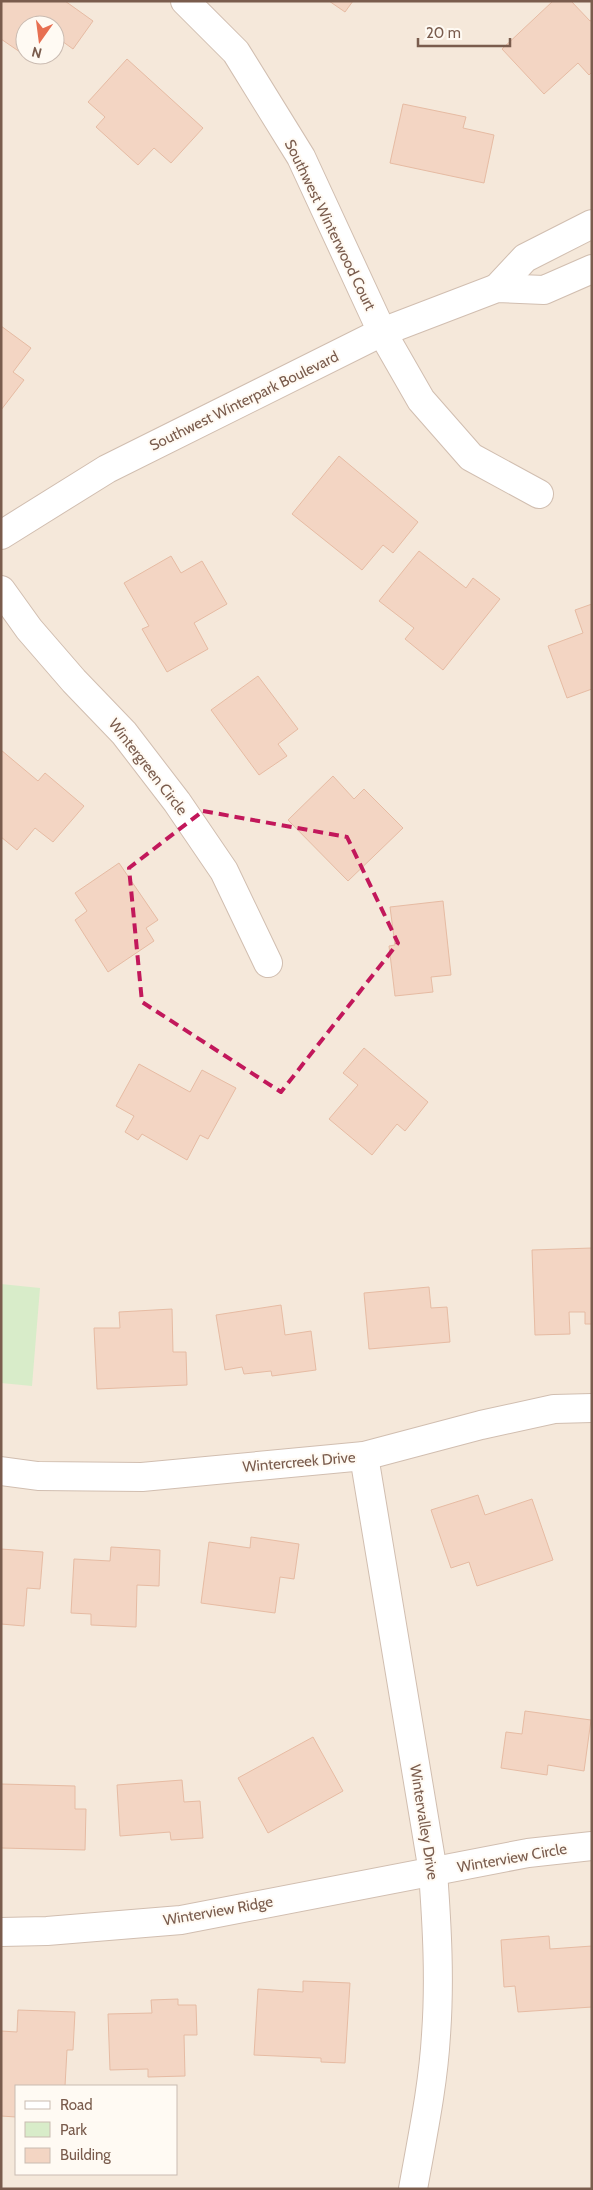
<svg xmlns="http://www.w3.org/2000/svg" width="593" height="2190" viewBox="0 0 593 2190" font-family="Cabin,sans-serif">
<rect width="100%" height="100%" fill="#fdf6ec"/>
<path fill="#f5e8da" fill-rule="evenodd" d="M1,1h591v2188h-591zM25,25h30v30h-30zM16,2086h160v88h-160z"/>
<path fill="#d8ecc9" d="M1,1284l39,4 -8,98 -31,-3z"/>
<g fill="#f3d5c3" stroke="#e6bba3">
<path d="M1,1h64l28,20 -20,28 -18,-13v-11h-30v30h17l-6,8 -35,-24z"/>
<path d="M329,1h24l-8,11z"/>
<path d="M553,1h18l19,20 2,-1v52l-3,3 -11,-12 -34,31 -42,-45z"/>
<path d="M127,59l76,69 -32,35 -17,-15 -16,17 -42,-38 9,-10 -17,-15z"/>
<path d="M403,104l63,13 -3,11 31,7 -10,48 -94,-20z"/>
<path d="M1,326l30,22 -18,24 11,8 -23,30z"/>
<path d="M339,456l79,66 -25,31 -10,-8 -21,25 -70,-56z"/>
<path d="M419,551l47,37 7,-10 27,21 -57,71 -38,-31 9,-11 -35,-27z"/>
<path d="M171,556l10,17 21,-12 25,43 -33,19 14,26 -41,23 -25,-43 7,-3 -25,-43z"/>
<path d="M592,604v85l-25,9 -19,-52 35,-13 -8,-23z"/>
<path d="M258,676l40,53 -20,15 9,12 -28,19 -48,-65z"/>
<path d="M1,750l37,31 7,-8 39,33 -31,36 -18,-14 -18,22 -16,-13z"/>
<path d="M333,776l21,23 10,-10 39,39 -55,53 -60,-61z"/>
<path d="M119,863l39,57 -12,8 8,13 -46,31 -33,-52 12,-9 -12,-18z"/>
<path d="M443,901l8,74 -20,2 2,15 -38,4 -6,-50 6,-1 -5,-38z"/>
<path d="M364,1048l64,54 -23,29 -8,-7 -25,31 -43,-36 29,-34 -15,-12z"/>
<path d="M139,1064l51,28 12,-22 34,18 -28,51 -8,-4 -13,25 -45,-26 -4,6 -13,-8 9,-16 -18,-10z"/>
<path d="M592,1248v76h-7v-12h-16l1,22 -35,1 -3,-85z"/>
<path d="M429,1287l2,21 16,-1 3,35 -81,7 -5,-56z"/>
<path d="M281,1305l4,30 26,-4 5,39 -44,6 -1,-5 -27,3 -2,-7 -17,3 -9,-55z"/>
<path d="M172,1309l1,43h13l1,33 -90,4 -3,-61h26l-1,-16z"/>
<path d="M478,1495l7,20 47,-16 21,61 -76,26 -8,-24 -18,6 -20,-58z"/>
<path d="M251,1537l48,7 -5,35 -14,-2 -5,36 -74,-10 8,-61 41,6z"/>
<path d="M111,1547l49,3 -1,36 -22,-1 -1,42 -45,-2v-11l-20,-1 3,-54 36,2z"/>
<path d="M1,1549l42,3 -3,37 -13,-1 -3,38 -23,-2z"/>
<path d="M525,1711l66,9 -7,51 -36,-6 -1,10 -46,-7 5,-36 16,2z"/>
<path d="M313,1737l30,54 -75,42 -30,-55z"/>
<path d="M182,1780l2,22 16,-1 3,37 -32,2 -1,-8 -50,4 -3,-51z"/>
<path d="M1,1784l74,2v23h11l-1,41 -84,-2z"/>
<path d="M549,1936l1,13 42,-3v61l-74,5 -3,-26 -11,1 -3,-47z"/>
<path d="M303,1981l47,2 -5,80 -24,-1v-4l-67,-3 4,-66 45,3z"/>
<path d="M178,1999v6h18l1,30h-13l1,41 -37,1v-8l-38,1 -2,-56 44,-1 -1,-13z"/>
<path d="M18,2010l57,2 -2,38h-6l-2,36h-49v31l-15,-1v-85l16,1z"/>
</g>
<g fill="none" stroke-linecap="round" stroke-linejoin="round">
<g stroke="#d1beb0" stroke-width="30">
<g id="minor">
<path d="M185,1l51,51 65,105 81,175 39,68 50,57 68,37"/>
<path d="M497,288l28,-30 67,-34"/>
<path d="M1,535l106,-66 275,-137 115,-44 47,2 48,-21"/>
<path d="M1,590l28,39 45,52 50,52 53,69 47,69 44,92"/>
<path d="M364,1456l69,416c4,54 7,108 3,163 -3,52 -14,103 -23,154"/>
<path d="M1,1471l37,5 104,1 222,-21 117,-31 73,-16 38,-1"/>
<path d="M1,1932l46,-1 134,-11 347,-67 64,-7"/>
</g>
</g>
<use href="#minor" stroke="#fff" stroke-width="28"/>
</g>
<path fill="none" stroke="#c2185b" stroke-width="4" stroke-dasharray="10 6" stroke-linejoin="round" d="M203,811l144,26 51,106 -117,149 -139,-90 -13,-134z"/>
<g text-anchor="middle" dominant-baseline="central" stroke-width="4" stroke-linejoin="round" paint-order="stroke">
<g font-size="15" fill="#7a5c4d" stroke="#fffaf3">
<text transform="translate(330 225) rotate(64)">Southwest Winterwood Court</text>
<text transform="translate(244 401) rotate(-26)">Southwest Winterpark Boulevard</text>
<text transform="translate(148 767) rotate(52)">Wintergreen Circle</text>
<text transform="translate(299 1462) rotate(-5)">Wintercreek Drive</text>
<text transform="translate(424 1822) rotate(81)">Wintervalley Drive</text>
<text transform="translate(512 1858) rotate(-10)">Winterview Circle</text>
<text transform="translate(218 1911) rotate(-10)">Winterview Ridge</text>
</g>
</g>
<rect width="593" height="2190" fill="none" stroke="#7a5c4d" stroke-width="5"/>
<rect x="15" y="2085" width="162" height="90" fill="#fffaf3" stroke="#cabbb1"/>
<rect x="25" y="2101" width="25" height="8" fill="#ffffff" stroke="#cabbb1"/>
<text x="60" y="2110" font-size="15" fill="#7a5c4d">Road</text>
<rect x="25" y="2122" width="25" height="15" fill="#d8ecc9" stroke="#cabbb1"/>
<text x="60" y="2135" font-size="15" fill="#7a5c4d">Park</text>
<rect x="25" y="2148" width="25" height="15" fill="#f3d5c3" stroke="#cabbb1"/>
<text x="60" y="2160" font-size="15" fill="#7a5c4d">Building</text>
<g transform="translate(40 40) rotate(194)"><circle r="24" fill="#fffaf3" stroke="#cabbb1"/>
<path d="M0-4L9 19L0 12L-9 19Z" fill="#e76f51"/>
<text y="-8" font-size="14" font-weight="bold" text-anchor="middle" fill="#7a5c4d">N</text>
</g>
<path d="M418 38v8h92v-8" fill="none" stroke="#7a5c4d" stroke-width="2.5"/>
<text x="426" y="38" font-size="15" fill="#7a5c4d" stroke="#fffaf3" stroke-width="4" paint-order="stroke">20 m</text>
</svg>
